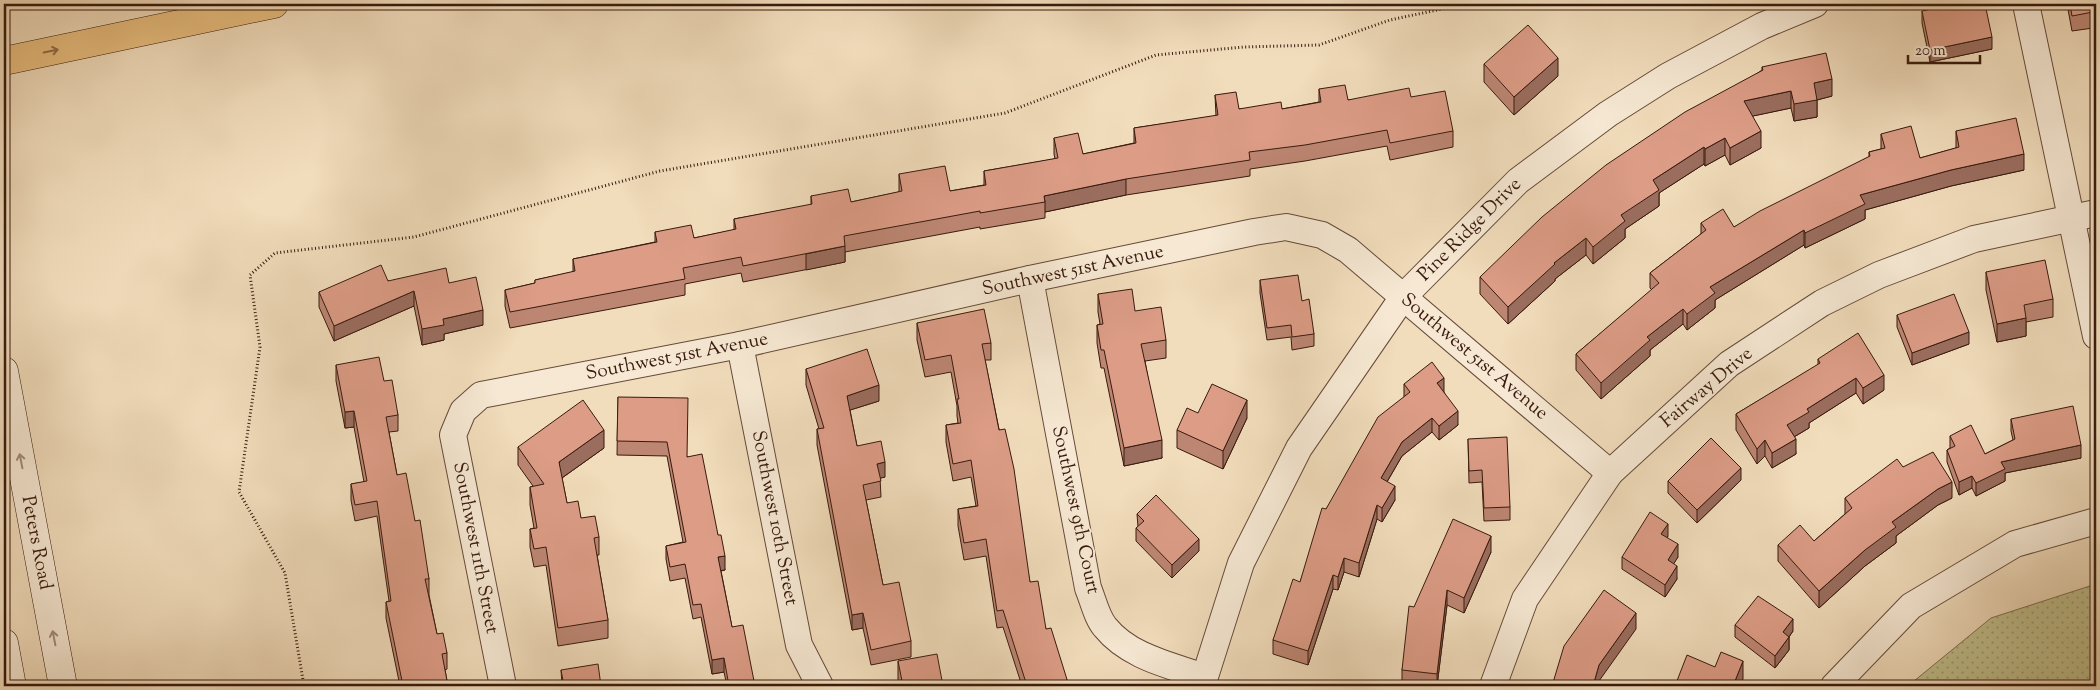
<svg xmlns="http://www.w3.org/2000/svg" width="2100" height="690" viewBox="0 0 2100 690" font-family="'Sorts Mill Goudy',serif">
<defs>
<pattern id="grass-dots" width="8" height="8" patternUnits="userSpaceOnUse" patternTransform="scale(1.25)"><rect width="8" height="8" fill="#c0bf8c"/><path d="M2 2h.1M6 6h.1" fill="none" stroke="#9d9a71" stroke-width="1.8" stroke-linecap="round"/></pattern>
</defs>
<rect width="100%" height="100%" fill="#f1dcbb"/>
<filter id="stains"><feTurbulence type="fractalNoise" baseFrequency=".004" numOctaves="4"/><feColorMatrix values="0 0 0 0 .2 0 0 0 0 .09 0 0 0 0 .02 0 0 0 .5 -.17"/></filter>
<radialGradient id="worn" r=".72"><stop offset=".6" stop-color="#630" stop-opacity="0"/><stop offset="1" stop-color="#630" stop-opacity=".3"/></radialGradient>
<path fill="url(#grass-dots)" stroke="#7c6c4d" d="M2096,584v102h-188l83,-68z"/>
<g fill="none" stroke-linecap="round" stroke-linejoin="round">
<g stroke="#664a39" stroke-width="28">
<g id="street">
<path d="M2026,4l70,332"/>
<path d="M1030,279l58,309c5,12 9,30 17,39 24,30 65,38 99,50"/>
<path d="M740,345l59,300 21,41"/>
<path d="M503,686l-50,-251 10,-24 18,-16 259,-50 290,-66 224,-47 32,-5 36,8 26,15 262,223"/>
<path d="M1202,686l39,-123 58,-115 104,-151 115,-116 90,-67 60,-38 94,-50 53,-22"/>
<path d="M1493,686l32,-87 85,-126 119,-109 93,-61 57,-28 95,-36 122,-26"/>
<path d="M1834,686l77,-80 104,-62 81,-23"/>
</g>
</g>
<g stroke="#381a0e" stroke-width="29">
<g id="secondary">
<path d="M4,371l59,315"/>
<path d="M4,643l8,43"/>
</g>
</g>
<g stroke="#381a0e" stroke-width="29">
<path id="highway" d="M4,61l270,-57"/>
</g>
<path stroke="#381a0e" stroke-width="3" stroke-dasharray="1 2.5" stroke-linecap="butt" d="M304,686l-19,-113 -46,-81 21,-145 -10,-72 25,-22 139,-16 246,-66 345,-58 151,-58 88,-8 75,-2 71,-25 75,-16"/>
<use href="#street" stroke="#f6e8d3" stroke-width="26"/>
<use href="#secondary" stroke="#f6e8d3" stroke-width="28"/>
<use href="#highway" stroke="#e8be7e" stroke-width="28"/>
</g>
<g fill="#bd8673" stroke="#381a0e">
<path d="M2067,4h29v36l-3,-12 -21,3z"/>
<path d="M1922,11l70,38 -62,13 -8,-39z"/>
<path d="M1484,64l74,12 -44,39 -30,-33z"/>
<path d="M1762,67l70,29 -15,4v17l-23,4 -3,-13 -39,8 9,32 -31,17 -5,-10 -20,11 -1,-2 -45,29v13l-34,23v9l-32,26 -7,-9 -31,24v2l-47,43 -28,-30v-17l282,-207z"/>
<path d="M1319,89l29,11 63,-3 42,34v16l-63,13 -3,-14 -82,15 -55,8v7l-124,19 -81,17v6l-65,11v-2l-135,25v10l-102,20 -2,-9 -56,11v11l-175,33 -5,-22v-16l30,-7v-3l38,-8v-13l82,-17v-10l39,6 40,-8v-11l77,-14v-9l40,6 48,-10v-18l51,17 34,-6v-14l71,-12 -1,-5v-16l29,16 51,-11v-15l82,-12 -1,-21 24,14h43l37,-7z"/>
<path d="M1956,131l68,39 -73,16 -86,24v9l-60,29 -1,-3 -89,55v8l-28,22 -4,-6 -33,26v6l-49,43 -25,-29v-16l76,-64 -2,-2v-15l51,-39v-11l33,4 135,-70v-5l12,-3v-15l39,24 36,-10z"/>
<path d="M1986,272l67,27v18l-27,5v14l-29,6 -11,-52z"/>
<path d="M1260,280l42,21 12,33v12l-22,4 -1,-13 -24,3 -7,-47z"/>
<path d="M388,281l61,2 34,42 -39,9v6l-22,5 -8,-39 -80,35 -15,-34v-15z"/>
<path d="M1098,294l37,17 31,29v18l-21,3 17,97 -38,8 -20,-98h-3l-4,-25v-18l3,-1 -2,-12z"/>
<path d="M1897,315l72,29 -57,21 -15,-38z"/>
<path d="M917,323l74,20v17h-6l45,222 16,47 23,57h-47l-19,-59 -6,1 -11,-72 -22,4 -6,-34v-17l18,-3 -5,-29 -18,4 -7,-39v-17l12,-2 -1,-7v-10l-6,-34 -26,5 -8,-37z"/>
<path d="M1818,359l66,31 -21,14 -7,-11 -47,30v5l-15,9 2,17 -24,14 -7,-12 -8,8 -21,-34v-16l82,-49z"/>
<path d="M336,365l48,16 14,34v16l-9,1 8,43 18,46 14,58v16l8,39 10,19v16l-2,1 3,16h-48l-14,-68v-16l3,-1 -12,-85 -22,5 -4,-21v-16l13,-2 -10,-55 -9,1 -9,-47z"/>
<path d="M806,369l73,32 -29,9 7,36 28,31 -5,1 1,19 -15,3 17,85 28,56v16l-40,8 -8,-37 -11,2 -35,-185v-16h2l-13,-44z"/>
<path d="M1404,384l40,8 14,33 -19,15 -7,-8 -30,24 -15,26 8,18 -13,22 -5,-3 -18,58 -15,-5 -6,18 -5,-1 -25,76 -35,-11v-14l27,-58 26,-73 78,-112z"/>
<path d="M618,397l69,59 31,79 7,35 -4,1 11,56 23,59h-28l-3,-14 -12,2 -11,-57 -8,2 -8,-41 -15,3 -4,-22v-13l17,-4 -16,-86 -50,-1z"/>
<path d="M1198,413l49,5 -24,51 -46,-21v-18z"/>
<path d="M2011,419l70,39 -76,15v8l-29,15 -4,-8 -13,7 -12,-33v-12l3,-2v-12l35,18 28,-14 -2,-9z"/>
<path d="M1468,439l42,68v13l-26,1 -2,-39 -13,1z"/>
<path d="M518,447l86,1 -42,30 5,25 32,34v18h-2l11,65v18l-50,8 -12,-81 -12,2 -4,-20v-18l4,-1 -4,-23v-18l3,-1 -15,-21z"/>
<path d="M1903,467l49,31 -14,7 -42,31v7l-31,23 -46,42 -41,-47v-16l36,-4 31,-27v-16z"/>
<path d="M1741,480l-44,43 -29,-30v-12z"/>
<path d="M1137,514l62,37 -27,27 -36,-37v-13l2,-1z"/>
<path d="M1668,536l-1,2 11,19 -5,7 4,15 -12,18 -43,-28v-12z"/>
<path d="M1491,552l-27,61 -17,-8 -10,81h-25l-10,-1v-15l12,-63z"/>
<path d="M1735,625l58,6 -4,6v13l-14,18 -40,-31z"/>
<path d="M898,661l45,25h-43l-2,-7z"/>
<path d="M561,670l40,16h-39z"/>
</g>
<g fill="#9a6d5e" stroke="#381a0e">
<path d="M1992,37v12l-62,13v-12z"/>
<path d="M1558,58v18l-44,39v-18z"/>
<path d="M1832,79v17l-15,4v17l-23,4v-17l20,-21z"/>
<path d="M1791,91v17l-47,10v-17z"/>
<path d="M1761,131v17l-31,17v-17z"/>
<path d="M1725,138v17l-20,11v-17z"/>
<path d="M1704,147v17l-45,29v13l-34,23v9l-32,26v-17l60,-67z"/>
<path d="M2024,154v16l-73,16 -86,24v9l-60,29v-15l55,-38 91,-25z"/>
<path d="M1126,179v16l-81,17v-10l-1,-6z"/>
<path d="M1804,230v15l-89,55v8l-28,22v-16l23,-27z"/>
<path d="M1586,238v17l-31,24v2l-47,43v-17l46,-44z"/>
<path d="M845,246v16l-39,8v-16z"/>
<path d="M414,291v15l-80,35v-15z"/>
<path d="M1683,309v15l-33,26v6l-49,43v-16l46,-46z"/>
<path d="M483,310v15l-39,9v6l-22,5v-16l21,-10z"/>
<path d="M2026,318v18l-29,6v-18z"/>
<path d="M1969,332v12l-57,21v-12z"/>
<path d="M1884,375v15l-21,14v-16z"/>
<path d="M1444,378v14l-7,5v-14z"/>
<path d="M1856,378v15l-47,30v5l-22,13v-16l20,-16z"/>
<path d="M879,385v16l-32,10v-15z"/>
<path d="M1247,400v18l-24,51v-18z"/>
<path d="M354,411v16l-9,1v-16z"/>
<path d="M1458,411v14l-19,15v-14z"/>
<path d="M1432,418v14l-30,24 -21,36v-14l21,-36z"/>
<path d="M604,430v18l-45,32v-18z"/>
<path d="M1796,439v15l-24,14v-15z"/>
<path d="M1162,440v18l-38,8v-18z"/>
<path d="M1765,440v16l-8,8v-15z"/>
<path d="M2081,445v13l-76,15v8l-29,15v-13l25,-21z"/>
<path d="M885,462v15l-8,2v-15z"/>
<path d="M1741,468v12l-44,43v-13z"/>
<path d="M1972,476v12l-13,7v-13z"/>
<path d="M1952,482v16l-14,7 -42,31v7l-31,23 -46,42v-17l46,-41 27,-28 46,-33z"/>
<path d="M1395,486v14l-13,22v-14z"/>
<path d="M1377,505v14l-18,58v-14z"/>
<path d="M1668,524v12l-7,10v-12z"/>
<path d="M1491,536v16l-27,61v-15z"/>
<path d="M1199,539v12l-27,27v-13z"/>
<path d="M1678,544v13l-10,16v-13z"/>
<path d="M725,556v14l-7,1v-14z"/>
<path d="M1344,558v14l-6,18v-13z"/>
<path d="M1677,566v13l-12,18v-12z"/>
<path d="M1333,575v14l-25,76v-14z"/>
<path d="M1447,590v15l-10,81v-12z"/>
<path d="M863,613v15l-11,2v-15z"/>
<path d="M1636,613v16l-37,52 -1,5h-5l6,-21z"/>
<path d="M1793,619v12l-10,14v-13z"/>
<path d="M1789,637v13l-14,18v-12z"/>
<path d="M724,658v14l-12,2v-14z"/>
<path d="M1743,661v18l-3,7h-7z"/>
</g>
<g fill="#dc9c86" stroke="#381a0e">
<path d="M1956,4h29l7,33 -62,13 -8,-39z"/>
<path d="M2070,4h26v21l-3,-13 -21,4z"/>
<path d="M1528,25l30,33 -44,39 -30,-33z"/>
<path d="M1826,53l6,26 -18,4 3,17 -23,4 -3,-13 -47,10 17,30 -31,17 -5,-10 -20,11 -1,-2 -51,33 6,10 -38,25 4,6 -32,26 -7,-9 -32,25 1,1 -47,43 -28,-30 62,-60 64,-52 79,-53 78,-42 -1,-3z"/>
<path d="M1345,85l3,15 61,-12 2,9 34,-6 8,40 -63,12 -3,-13 -82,15 -56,7 1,8 -124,19 -82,17 1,6 -65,11v-2l-136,25 1,10 -102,20 -2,-9 -58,11 2,11 -175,33 -5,-22 30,-7v-3l40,-9 -2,-12 84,-17 -2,-10 36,-7 3,13 42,-9 -2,-10 78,-15 -1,-8 37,-7 3,13 51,-11 -3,-17 46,-8 5,25 36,-6 -2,-14 74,-13 -4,-20 24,-5 5,21 53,-11 -2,-15 84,-13 -3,-20 21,-3 3,17 42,-7 1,7 39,-7 -2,-13z"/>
<path d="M2016,118l8,36 -73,16 -91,25 5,9 -60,29 -1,-3 -94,57 5,6 -28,21 -4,-5 -36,28 3,3 -49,43 -25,-29 83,-71 -9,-10 56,-43 -5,-7 22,-14 11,18 26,-16 110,-55 -1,-4 16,-4 -4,-14 30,-8 9,32 39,-11 -3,-16z"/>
<path d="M2045,260l8,39 -29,6 2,13 -29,6 -11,-52z"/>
<path d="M381,265l7,16 58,-13 3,15 27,-6 7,33 -40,9 1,6 -22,4 -8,-38 -80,35 -15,-34z"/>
<path d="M1298,275l4,26 7,-2 5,35 -22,3 -1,-12 -24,3 -7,-48z"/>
<path d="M1132,289l3,22 26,-4 5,33 -25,4 21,96 -38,8 -20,-98h-3l-4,-25 6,-1 -5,-30z"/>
<path d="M1954,294l15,38 -57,21 -15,-38z"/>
<path d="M984,309l7,34 -9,1 17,86 6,-1 9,40 16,113 8,-1 8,48 5,-1 18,58h-42l-24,-76 -6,1 -11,-72 -22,4 -6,-34 20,-3 -7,-46 -18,4 -7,-39 15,-2 -4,-24h2l-8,-44 -26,5 -8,-37z"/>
<path d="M1858,333l26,42 -21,13 -7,-10 -49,31 2,3 -22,13 9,14 -24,14 -7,-13 -8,9 -21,-35 84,-51 -2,-4z"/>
<path d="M867,349l12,36 -32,11 10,50 24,-5 4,21 -8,2 4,17 -18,4 20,100 16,-3 12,59 -40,9 -8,-37 -11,2 -35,-186 7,-1 -18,-59z"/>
<path d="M379,357l5,24 8,-1 6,35 -12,2 11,58 9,-2 9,48 5,-1 9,59h-4l12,55 6,-1 4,20 -5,1 6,32h-45l-17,-84 5,-1 -14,-100 -22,4 -4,-21 16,-3 -13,-70 -9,1 -9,-47z"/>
<path d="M1432,362l12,16 -7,5 21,28 -19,15 -7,-8 -30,24 -21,36 14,8 -13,22 -5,-3 -18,58 -15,-5 -6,19 -5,-2 -25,76 -35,-11 20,-61 7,3 22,-74 4,1 52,-92 32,-25 -6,-8z"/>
<path d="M1212,384l35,16 -24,51 -46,-21 10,-22 11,5z"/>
<path d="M618,397l70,1 -1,59 15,-3 16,81h3l4,21 -7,1 14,70 11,-2 12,61h-26l-5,-28 -12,2 -11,-56 -8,1 -8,-41 -15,3 -4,-21 20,-4 -19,-100 -50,-1z"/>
<path d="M583,400l21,30 -45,32 8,41 11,-2 3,17 14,-2 4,21 -5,1 14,82 -50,8 -12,-81 -12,2 -4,-20 7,-1 -7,-41 14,-3 -26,-37z"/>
<path d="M2073,406l8,39 -80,17 4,7 -29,14 -4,-7 -13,6 -12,-32 8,-4 -5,-10 21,-11 14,29 30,-15 -4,-20z"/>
<path d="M1507,437l3,70 -26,1 -2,-38 -13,1 -1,-32z"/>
<path d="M1711,438l30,30 -44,42 -29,-29z"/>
<path d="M1933,452l19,30 -14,7 -46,33 4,5 -31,23 -46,41 -41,-46 22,-20 14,16 38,-33 -7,-10 52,-39 6,8z"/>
<path d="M1156,495l43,44 -27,26 -36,-37 8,-7 -7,-7z"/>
<path d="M1650,512l18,12 -7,10 17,10 -10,16 9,6 -12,19 -43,-28z"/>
<path d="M1453,519l38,17 -27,62 -17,-8 -10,84 -35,-4 7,-64 5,1z"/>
<path d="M1604,590l32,23 -37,52 -6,21h-41l12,-40z"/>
<path d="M1758,596l35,23 -10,13 6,5 -14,19 -40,-31z"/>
<path d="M1721,652l22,9 -10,25h-58l12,-31 28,12z"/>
<path d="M937,654l6,32h-40l-5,-25z"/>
<path d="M598,664l3,22h-37l-3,-16z"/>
</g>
<defs><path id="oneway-shaft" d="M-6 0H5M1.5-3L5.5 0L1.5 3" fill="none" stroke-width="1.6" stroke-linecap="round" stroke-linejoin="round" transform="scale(1.25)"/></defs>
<use stroke="#906c46" href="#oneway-shaft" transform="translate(51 51) rotate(-12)"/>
<g stroke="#a08b7a">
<use href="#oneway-shaft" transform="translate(21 461) rotate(-101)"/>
<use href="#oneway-shaft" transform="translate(54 638) rotate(-101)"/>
</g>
<g text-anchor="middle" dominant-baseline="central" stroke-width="4" stroke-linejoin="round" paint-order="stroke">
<g font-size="19" fill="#381a0e" stroke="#f6e8d3">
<text transform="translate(1470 230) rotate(-45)">Pine Ridge Drive</text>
<text transform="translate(1073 271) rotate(-12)">Southwest 51st Avenue</text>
<text transform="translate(677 357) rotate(-11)">Southwest 51st Avenue</text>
<text transform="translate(1474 357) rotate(40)">Southwest 51st Avenue</text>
<text transform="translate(1707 388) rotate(-40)">Fairway Drive</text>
<text transform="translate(1075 510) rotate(78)">Southwest 9th Court</text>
<text transform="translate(774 518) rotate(79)">Southwest 10th Street</text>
<text transform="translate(36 543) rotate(79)">Peters Road</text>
<text transform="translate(475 548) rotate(79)">Southwest 11th Street</text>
</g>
</g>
<rect width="2100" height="690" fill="none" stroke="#f1dcbb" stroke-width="20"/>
<rect x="5" y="5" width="2090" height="680" fill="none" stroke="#381a0e" stroke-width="2.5"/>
<rect x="10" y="10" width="2080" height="670" fill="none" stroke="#381a0e"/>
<path d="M1908 55v8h72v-8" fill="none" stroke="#381a0e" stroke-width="2.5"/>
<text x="1915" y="55" font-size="15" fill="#381a0e" stroke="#f6e8d3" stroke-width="4" paint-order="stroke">20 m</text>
<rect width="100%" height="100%" filter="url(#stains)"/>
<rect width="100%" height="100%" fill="url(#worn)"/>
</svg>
